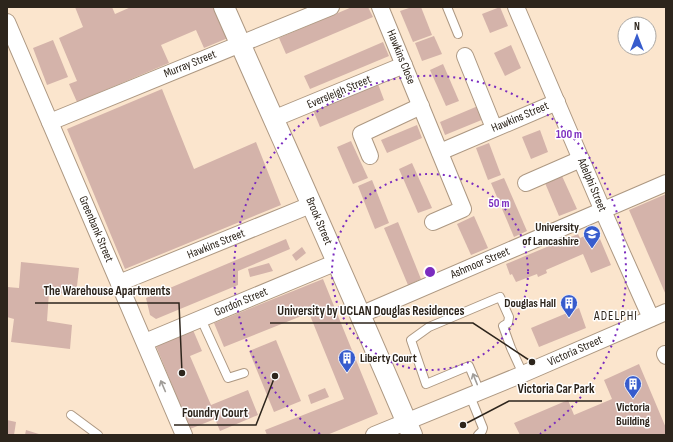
<svg xmlns="http://www.w3.org/2000/svg" width="673" height="442" viewBox="0 0 673 442" font-family="'Sofia Sans Condensed',sans-serif">
<rect width="100%" height="100%" fill="#fbe5cd"/>
<g fill="#d4b3aa">
<path d="M75,7h37l3,7 16,-7h84l13,31 -24,10 -8,-18 -35,15 8,18 -92,39 -8,-18 8,-3 -18,-43 24,-11z"/>
<path d="M352,7h16l5,10 -87,37 -7,-16z"/>
<path d="M412,7h9l11,28 -19,7 -13,-31z"/>
<path d="M500,7l8,19 -18,7 -8,-19z"/>
<path d="M434,36l8,18 -20,7 -7,-18z"/>
<path d="M53,40l15,37 -21,8 -14,-37z"/>
<path d="M383,42l6,14 -79,33 -6,-13z"/>
<path d="M511,45l10,23 -16,8 -11,-23z"/>
<path d="M443,64l16,37 -13,5 -16,-36z"/>
<path d="M378,84l6,16 -64,27 -7,-17z"/>
<path d="M162,89l32,80 62,-27 25,63 -156,64 -58,-140z"/>
<path d="M478,106l6,13 -39,16 -5,-13z"/>
<path d="M417,125l5,13 -35,15 -6,-13z"/>
<path d="M540,130l8,22 -17,7 -9,-22z"/>
<path d="M351,141l17,37 -15,6 -16,-37z"/>
<path d="M489,143l12,32 -13,5 -12,-32z"/>
<path d="M412,163l20,45 -14,5 -19,-44z"/>
<path d="M562,176l15,33 -18,7 -14,-33z"/>
<path d="M504,178l23,53 -13,6 -23,-54z"/>
<path d="M372,180l17,43 -14,6 -17,-43z"/>
<path d="M666,194v101l-37,-85z"/>
<path d="M474,216l14,32 -17,7 -14,-31z"/>
<path d="M398,222l23,57 -13,6 -24,-57z"/>
<path d="M592,233l4,8 4,-2 11,26 -20,8 -8,-19 -37,16 1,3 -9,4 -1,-3 -21,8 -4,-8 -2,1 -4,-11 72,-30 2,4z"/>
<path d="M286,239l4,10 -52,22v14l-82,34 -6,-4 -4,-17z"/>
<path d="M302,247l4,6 -10,8 -4,-6z"/>
<path d="M21,262l58,6 -3,27 -27,-3 -2,29 25,4 -2,24 -59,-7 3,-23 -7,-2v-30l12,1z"/>
<path d="M269,263l4,8 -23,6 -2,-8z"/>
<path d="M323,279l55,135 -51,21h-60l-2,-5 79,-31 -35,-86 -85,34 -10,-24z"/>
<path d="M579,308l7,20 -47,19 -8,-19z"/>
<path d="M193,330l9,21 -12,5 21,49 37,-15 10,25 -38,16 -5,-12 -25,10 -34,-83z"/>
<path d="M276,340l25,61 -27,11 -25,-61z"/>
<path d="M639,364l27,64v7h-146l-6,-12 54,-23 6,15 38,-16 -8,-19z"/>
<path d="M325,388l4,9 -18,7 -3,-9z"/>
<path d="M7,420l9,2 -2,13h-7z"/>
<path d="M26,430l16,5h-17z"/>
</g>
<g fill="none" stroke-linecap="round" stroke-linejoin="round">
<g stroke="#ad9882" stroke-width="10">
<g id="service">
<path d="M447,7l11,27"/>
<path d="M201,319l27,59 16,-5"/>
<path d="M480,392l-11,-26 -43,18 -15,-44 18,-13 71,-30 9,20 -1,6 -5,3 8,22 12,26"/>
<path d="M470,396l13,32 -1,3 -4,4"/>
<path d="M71,415l27,20"/>
</g>
</g>
<g stroke="#ad9882" stroke-width="18">
<g id="minor">
<path d="M380,7l83,202 -30,13"/>
<path d="M516,7l87,204 48,107"/>
<path d="M7,22l177,413"/>
<path d="M465,56l29,72"/>
<path d="M273,119l131,-54"/>
<path d="M50,122l281,-115"/>
<path d="M440,152l117,-50"/>
<path d="M370,156l-9,-22 60,-28"/>
<path d="M526,183l55,-24"/>
<path d="M119,283l194,-79"/>
<path d="M360,315l306,-132"/>
<path d="M145,342l192,-80"/>
<path d="M665,354l1,2"/>
<path d="M374,435l149,-61 143,-62"/>
</g>
</g>
<g stroke="#ad9882" stroke-width="22">
<path id="tertiary" d="M224,7c63,143 127,284 188,428"/>
</g>
<use href="#service" stroke="#fff" stroke-width="8"/>
<use href="#minor" stroke="#fff" stroke-width="16"/>
<use href="#tertiary" stroke="#fff" stroke-width="20"/>
</g>
<defs><path id="oneway-shaft" d="M-6 0H5M1.5-3L5.5 0L1.5 3" fill="none" stroke-width="1.6" stroke-linecap="round" stroke-linejoin="round"/></defs>
<g stroke="#a09d99">
<use href="#oneway-shaft" transform="translate(475 379) rotate(-112)"/>
<use href="#oneway-shaft" transform="translate(163 386) rotate(-113)"/>
</g>
<g fill="none" stroke="#7b2cbf" stroke-width="2" stroke-dasharray="2 4">
<circle cx="430" cy="272" r="98"/>
<path d="M320 434A196 196 0 1 1 540 434"/>
</g>
<defs>
<g id="university-pin" transform="scale(0.9)"><path d="M0 17L-7.5 6A9.5 9.5 0 1 1 7.5 6Z" fill="#375ccd" stroke="#fff"/><path d="M0-5L7-2L0 1L-7-2ZM-4 1L0 2.5L4 1V4Q0 6-4 4Z" fill="#fff"/></g>
<g id="building-pin" transform="scale(0.9)"><path d="M0 17L-7.5 6A9.5 9.5 0 1 1 7.5 6Z" fill="#375ccd" stroke="#fff"/><path d="M-4-6H4V6H1V3H-1V6H-4ZM-2.5-4.3h1.7v1.8h-1.7ZM.8-4.3h1.7v1.8H.8ZM-2.5-1h1.7V.8h-1.7ZM.8-1h1.7V.8H.8Z" fill="#fff"/></g>
</defs>
<g fill-rule="evenodd">
<use href="#university-pin" x="592" y="234"/>
<use href="#building-pin" x="569" y="303"/>
<use href="#building-pin" x="347" y="358"/>
<use href="#building-pin" x="633" y="384"/>
</g>
<g text-anchor="middle" dominant-baseline="central" stroke-width="3" stroke-linejoin="round" paint-order="stroke">
<g font-size="12" fill="#2d251c" stroke="#fff">
<text transform="translate(401 57) rotate(68)">Hawkins Close</text>
<text transform="translate(190 64) rotate(-22)">Murray Street</text>
<text transform="translate(339 92) rotate(-23)">Eversleigh Street</text>
<text transform="translate(520 117) rotate(-23)">Hawkins Street</text>
<text transform="translate(592 185) rotate(67)">Adelphi Street</text>
<text transform="translate(319 221) rotate(67)">Brook Street</text>
<text transform="translate(96 229) rotate(67)">Greenbank Street</text>
<text transform="translate(216 244) rotate(-22)">Hawkins Street</text>
<text transform="translate(480 263) rotate(-23)">Ashmoor Street</text>
<text transform="translate(241 302) rotate(-23)">Gordon Street</text>
<text transform="translate(575 351) rotate(-24)">Victoria Street</text>
</g>
<g font-size="12" font-weight="bold" fill="#2d251c" stroke="#fff" text-anchor="end">
<text x="579" y="227">University<tspan x="579" dy="14">of Lancashire</tspan></text>
<text x="556" y="303">Douglas Hall</text>
<text x="360" y="358" text-anchor="start">Liberty Court</text>
<text x="633" y="407" text-anchor="middle">Victoria<tspan x="633" dy="14">Building</tspan></text>
</g>
<g font-size="13" letter-spacing="1" fill="#2d251c" stroke="#fff">
<text x="616" y="316">ADELPHI</text>
</g>
</g>
<circle cx="430" cy="272" r="6" fill="#7b2cbf" stroke="#fff" stroke-width="2"/>
<g font-size="12" text-anchor="middle" font-weight="bold" fill="#7b2cbf" stroke="#fff" stroke-width="3" stroke-linejoin="round" paint-order="stroke">
<text x="569" y="138">100 m</text>
<text x="499" y="207">50 m</text>
</g>
<path fill="none" stroke="#2d251c" stroke-width="1.5" d="M182 373L179 303H35M532 362L473 323H270M463 425L509 401H602M275 376L256 425H174"/>
<g fill="#2d251c" stroke="#fff" stroke-width="1.5">
<circle cx="182" cy="373" r="4"/>
<circle cx="532" cy="362" r="4"/>
<circle cx="463" cy="425" r="4"/>
<circle cx="275" cy="376" r="4"/>
</g>
<g font-size="13" text-anchor="middle" font-weight="bold" fill="#2d251c" stroke="#fff" stroke-width="3" stroke-linejoin="round" paint-order="stroke">
<text x="107" y="295">The Warehouse Apartments</text>
<text x="371" y="315">University by UCLAN Douglas Residences</text>
<text x="556" y="393">Victoria Car Park</text>
<text x="215" y="417">Foundry Court</text>
</g>
<rect width="673" height="442" fill="none" stroke="#2d251c" stroke-width="16"/>
<g transform="translate(637 36)"><circle r="19" fill="#ffffff" stroke="#aba8a4"/>
<path d="M0-3L7 15L0 10L-7 15Z" fill="#375ccd"/>
<text y="-6" font-size="11" font-weight="bold" text-anchor="middle" fill="#2d251c">N</text>
</g>
</svg>
